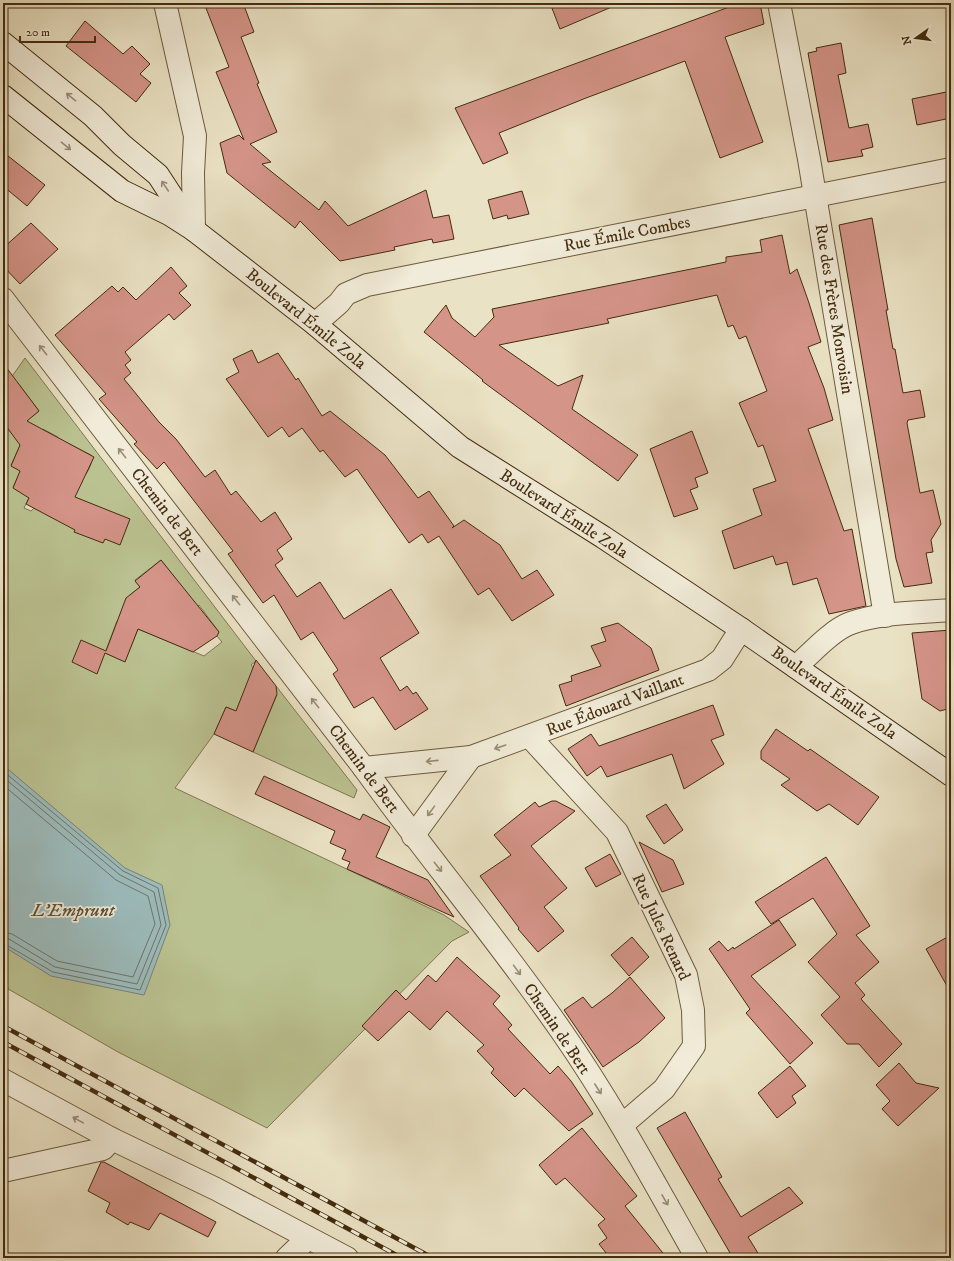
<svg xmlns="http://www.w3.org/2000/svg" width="954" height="1261" viewBox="0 0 954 1261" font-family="'IM FELL DW Pica',serif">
<rect width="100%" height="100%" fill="#eae2c4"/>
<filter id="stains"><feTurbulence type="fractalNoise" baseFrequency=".005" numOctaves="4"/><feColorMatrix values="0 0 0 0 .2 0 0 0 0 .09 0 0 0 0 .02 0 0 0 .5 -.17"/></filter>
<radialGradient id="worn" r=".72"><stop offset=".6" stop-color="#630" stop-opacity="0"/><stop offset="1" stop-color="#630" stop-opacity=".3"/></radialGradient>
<path fill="#bbc291" stroke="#807750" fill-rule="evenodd" d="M25,358l231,303 -5,4c7,9 15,17 25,21l81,104 -3,8 -101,-46 24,-57 -29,-13 -12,29 -10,-4 -12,27 -39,54 269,127 25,17 -17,9 -185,187 -149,-76 -115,-66v-564l8,11 28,-22 -21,-28 -15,10v-4zM29,426l12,5 2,-2 15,8 -17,32 -23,22 -5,-4 8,-16 -10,-6zM65,442l26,13c6,25 -40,43 -57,53l-3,3 -7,-3 12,-25zM161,560l21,27 -16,43 33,-25 20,27 -3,3 6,7 -18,14 -66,-27 -13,32 -20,-8 12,-32 28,-7 -15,-19 10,-8 -5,-7z"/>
<path fill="#9cbcbd" stroke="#798277" d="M3,765l122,103 37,17 8,40 -26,70 -93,-19 -48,-30z"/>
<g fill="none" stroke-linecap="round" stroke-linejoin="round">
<g stroke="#707466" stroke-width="1">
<path d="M3,771l120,100 35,17 8,37 -26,65 -87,-18 -50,-29"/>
<path d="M3,777l117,98 34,17 7,33 -24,59 -82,-17 -46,-28 -6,-1"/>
<path d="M3,785l113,95 32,16 7,28 -22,53 -76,-16 -45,-27 -9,-2"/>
</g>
</g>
<g fill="#d49488" stroke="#442c0f">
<path d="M204,3h39l11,29 -13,5 18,46 -2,1 20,48 -27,12 21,18 -9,2 57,46 6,-9 23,25 78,-36 7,28 16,-3 5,24 -21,4 -1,-4 -38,8 1,3 -55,11 -40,-40 -5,7 -68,-55 -7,-30 19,-8 5,5 -28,-68 13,-5z"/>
<path d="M550,3h71l-61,26z"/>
<path d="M740,3h20l4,21 -39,13 38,105 -43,16 -35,-97 -99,37 -87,35 9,20 -25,11 -28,-56z"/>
<path d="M85,21l38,33 9,-8 18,18 -10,10 11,9 -15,19 -70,-56z"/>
<path d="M841,43l5,30 -8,2 11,53 19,-4 5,23 -12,3 2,6 -35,6 -20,-109 9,-2 -1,-3z"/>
<path d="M951,91v27l-34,7 -5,-26z"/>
<path d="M3,152l42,33 -18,21 -24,-20z"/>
<path d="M522,191l7,23 -21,5 -1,-4 -14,4 -5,-19z"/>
<path d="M872,218l16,92h-2l7,39h2l8,44 17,-3 5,27 -17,3 -1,3 13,70 13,-3 8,34 -10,16 2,12 -7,1 6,30 -28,4 -8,-28 -57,-334z"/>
<path d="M31,223l27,26 -38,35 -17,-18v-18z"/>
<path d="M782,235l8,39 7,-5 12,34 12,39 -13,5 16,41 9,32 -25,9 36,102 8,-2 14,77 -37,8 -12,-36 -24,7 -6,-23 -11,3 -3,-9 -39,13 -12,-38 40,-16 -9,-26 23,-8 -13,-36 -5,2 -19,-44 28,-12 -21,-55 -7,3 -6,-14 -5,2 -11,-32 -110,24 2,4 -110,22 59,41 25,-11 -11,34 66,46 -20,26 -136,-100 1,-1 -59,-48 22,-27 6,13 23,19 19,-20 -2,-8 234,-47v-5l36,-5 -2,-12z"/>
<path d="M171,267l16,19 -8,7 12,12 -17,15 -5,-6 -44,38 6,8 -6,5 6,8 -7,6 35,43 17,17 29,38 10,-7 16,25 5,-4 25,31 14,-10 17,27 -15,11 6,9 -8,6 22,32 23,-15 24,37 47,-30 28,44 -39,25 20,33 7,-5 6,8 3,-2 12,17 -33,21 -22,-33 -19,11 -21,-34 5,-4 -25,-38 -12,8 -27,-45 -11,8 -35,-49 5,-3 -69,-89 -7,7 -23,-25 3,-2 -38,-43 7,-5 -51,-59 57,-49 6,6 5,-5 13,13z"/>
<path d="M252,350l6,13 20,-10 18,27 2,-2 24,38 8,-5 55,44 33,43 11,-7 25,35 -2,2 12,-8 36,25 22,34 15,-9 17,25 -42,26 -23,-33 -11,7 -39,-59 -11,7 -6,-9 -13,9 -52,-74 -12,8 -22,-27 -3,2 -18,-24 -13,9 -7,-10 -14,10 -42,-58 13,-7 -6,-13z"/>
<path d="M3,363l36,48 -12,10 67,36 -19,40 55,22 -10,26 -15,-6 -2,4 -29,-11 1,-2 -49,-26 3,-6 -16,-10 7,-17 -9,-5 9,-21 -17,-23z"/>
<path d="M692,431l16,42 -13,5 3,9 -8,3 8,19 -24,8 -24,-68z"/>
<path d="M161,560l58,72 -2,4 -24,16 -55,-23 -13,33 -20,-9 -8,21 -25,-12 9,-22 25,11 20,-53 14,-11 -5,-6z"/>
<path d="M618,623l33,25 8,22 -93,36 -7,-21 13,-4 -1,-5 30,-10 -10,-20 15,-5 -5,-13z"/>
<path d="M951,630v78l-11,3 -18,-12 -10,-66z"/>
<path d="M256,660l20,26 1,8 -24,58 -39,-18 12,-27 10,4z"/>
<path d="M713,705l11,30 -13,5 13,24 -40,25 -12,-35 -65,23 -6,-11 -14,10 -19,-27 23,-15 8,12z"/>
<path d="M776,729l32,22 2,-2 69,48 -21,28 -29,-21 -12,7 -36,-26 9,-6 -29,-20v-8z"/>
<path d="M264,776l96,44 3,-6 27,13 -14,30 52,23 26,37 -107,-48 3,-7 -8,-3 4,-9 -16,-7 5,-12 -80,-37z"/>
<path d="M552,801h4l19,10 -44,35 36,42 -23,19 20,24 -26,21 -20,-23 1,-1 -39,-52 31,-21 -17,-20 41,-33 4,5z"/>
<path d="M666,804l17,26 -19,14 -18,-28z"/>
<path d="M639,842l34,18 11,24 -22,8z"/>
<path d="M610,854l11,20 -25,13 -11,-19z"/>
<path d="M826,857l44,69 -14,9 23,27 -24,21 10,12 -4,4 41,45 -23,23 -20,-23h-12l-26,-29 19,-18 -32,-35 29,-28 -24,-36 -42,26 -16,-22z"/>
<path d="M779,920l17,25 -45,31 62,67 -23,21 -44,-51 4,-4 -41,-60 10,-8 9,10 5,-4 1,2z"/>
<path d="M951,935v58l-25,-44z"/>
<path d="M632,937l17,20 -20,19 -18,-21z"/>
<path d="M457,957l43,39 -7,8 19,21 -4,4 42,45 8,-8 13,15 22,33 -24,17 -45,-43 -9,9 -24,-24 3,-4 -17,-18 7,-6 -37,-34 -17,19 -21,-19 -31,30 -16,-15 34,-36 10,10 22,-25 8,7z"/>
<path d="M630,977l35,41 -26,24 -36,25 -39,-57 19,-13 9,11 20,-15z"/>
<path d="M899,1063l17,20 23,5 -41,38 -16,-17 8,-8 -14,-16z"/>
<path d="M790,1066l16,20 -14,10 4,7 -19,15 -19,-25z"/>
<path d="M685,1112l37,65 -4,2 23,38 48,-30 14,16 -55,34 13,21h-28l-76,-130z"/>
<path d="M582,1128l55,68 -12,10 42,52h-57l-11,-14 8,-6 -9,-13 7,-6 -40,-41 -9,7 -17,-20z"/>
<path d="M101,1162h3l112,60 -8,15 -48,-24 -11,17 -19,-8 -2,3 -22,-13 4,-9 -22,-12z"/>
</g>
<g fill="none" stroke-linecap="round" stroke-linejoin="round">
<g stroke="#6e5a3c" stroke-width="24">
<g id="street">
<path d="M165,3l30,133 -2,37 1,57"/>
<path d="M779,3l30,156 76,457"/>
<path d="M3,299l361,469c64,89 135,173 198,264 50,72 92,150 135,226"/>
<path d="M315,324l24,-21 7,-9 21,-9 584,-116"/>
<path d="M796,667c14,-13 37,-38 55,-44 31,-11 67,-10 100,-13"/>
<path d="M530,737l87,95 69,143 7,35 1,36 -30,43 -42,36"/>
<path d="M364,768l107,-11 237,-87 14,-11 19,-30"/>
<path d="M413,836l58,-79"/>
<path d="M3,1080l109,59 104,50 131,69"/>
<path d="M3,1171l100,-22 9,-10"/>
<path d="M287,1258l21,-20"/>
</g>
</g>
<g stroke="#442c0f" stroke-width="24">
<g id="secondary">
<path d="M3,43l90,73 29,29 36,30 32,49"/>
<path d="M3,96l119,95 47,23 25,16 121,94 145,123 143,90 138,92 210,146"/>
</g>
</g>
<use href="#street" stroke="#f1ecd9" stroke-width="22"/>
<use href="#secondary" stroke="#f1ecd9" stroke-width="22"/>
<g stroke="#442c0f" stroke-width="4.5">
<g id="rail">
<path d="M3,1026l430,232"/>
<path d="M3,1042l399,216"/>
</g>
</g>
<use href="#rail" stroke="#f1ecd9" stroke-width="3" stroke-dasharray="9" stroke-linecap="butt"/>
</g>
<defs><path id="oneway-shaft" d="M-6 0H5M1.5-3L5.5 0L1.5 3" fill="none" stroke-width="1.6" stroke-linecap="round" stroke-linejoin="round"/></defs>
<g stroke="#9a8c74">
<use href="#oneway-shaft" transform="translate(71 97) rotate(-141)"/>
<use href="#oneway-shaft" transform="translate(66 146) rotate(39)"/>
<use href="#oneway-shaft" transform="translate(165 186) rotate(-124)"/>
<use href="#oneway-shaft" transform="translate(43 350) rotate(-128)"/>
<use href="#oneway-shaft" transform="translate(122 453) rotate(-128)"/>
<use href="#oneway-shaft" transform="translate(236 600) rotate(-128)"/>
<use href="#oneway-shaft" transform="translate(315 703) rotate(-128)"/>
<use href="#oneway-shaft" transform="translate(500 747) rotate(161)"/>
<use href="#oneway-shaft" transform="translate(432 761) rotate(174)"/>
<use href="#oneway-shaft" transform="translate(431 811) rotate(126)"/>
<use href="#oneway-shaft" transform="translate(438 867) rotate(51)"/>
<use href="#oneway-shaft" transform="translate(517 970) rotate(54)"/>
<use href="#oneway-shaft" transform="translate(598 1089) rotate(57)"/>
<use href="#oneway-shaft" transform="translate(78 1120) rotate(-151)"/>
<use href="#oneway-shaft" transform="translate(665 1200) rotate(60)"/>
</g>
<g text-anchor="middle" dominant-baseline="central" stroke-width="3.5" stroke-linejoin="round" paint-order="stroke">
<g font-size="17" fill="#442c0f" stroke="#f1ecd9">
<text transform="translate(627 234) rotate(-11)">Rue Émile Combes</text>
<text transform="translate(834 309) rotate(81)">Rue des Frères Monvoisin</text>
<text transform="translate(306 319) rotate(39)">Boulevard Émile Zola</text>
<text transform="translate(167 512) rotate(52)">Chemin de Bert</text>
<text transform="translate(564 514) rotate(33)">Boulevard Émile Zola</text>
<text transform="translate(834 693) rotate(35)">Boulevard Émile Zola</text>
<text transform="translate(615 705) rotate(-21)">Rue Édouard Vaillant</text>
<text transform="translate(364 769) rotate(53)">Chemin de Bert</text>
<text transform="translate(661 927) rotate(65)">Rue Jules Renard</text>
<text transform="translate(557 1029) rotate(56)">Chemin de Bert</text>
</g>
<g font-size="18" font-style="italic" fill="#5a503a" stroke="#f1ecd9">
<text x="73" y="911">L'Emprunt</text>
</g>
</g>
<rect width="954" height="1261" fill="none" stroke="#eae2c4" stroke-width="16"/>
<rect x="4" y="4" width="946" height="1253" fill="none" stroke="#442c0f" stroke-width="2"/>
<rect x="8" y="8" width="938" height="1245" fill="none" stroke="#442c0f"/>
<g transform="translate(916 38) rotate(256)" stroke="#f1ecd9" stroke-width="3" paint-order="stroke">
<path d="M0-3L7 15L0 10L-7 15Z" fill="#442c0f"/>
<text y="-6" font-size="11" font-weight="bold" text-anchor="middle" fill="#442c0f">N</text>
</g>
<path d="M20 36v6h75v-6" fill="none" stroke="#442c0f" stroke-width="2"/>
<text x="26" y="36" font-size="12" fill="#442c0f" stroke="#f1ecd9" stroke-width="3" paint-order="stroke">20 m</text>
<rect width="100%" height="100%" filter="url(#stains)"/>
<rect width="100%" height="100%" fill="url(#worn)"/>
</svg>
